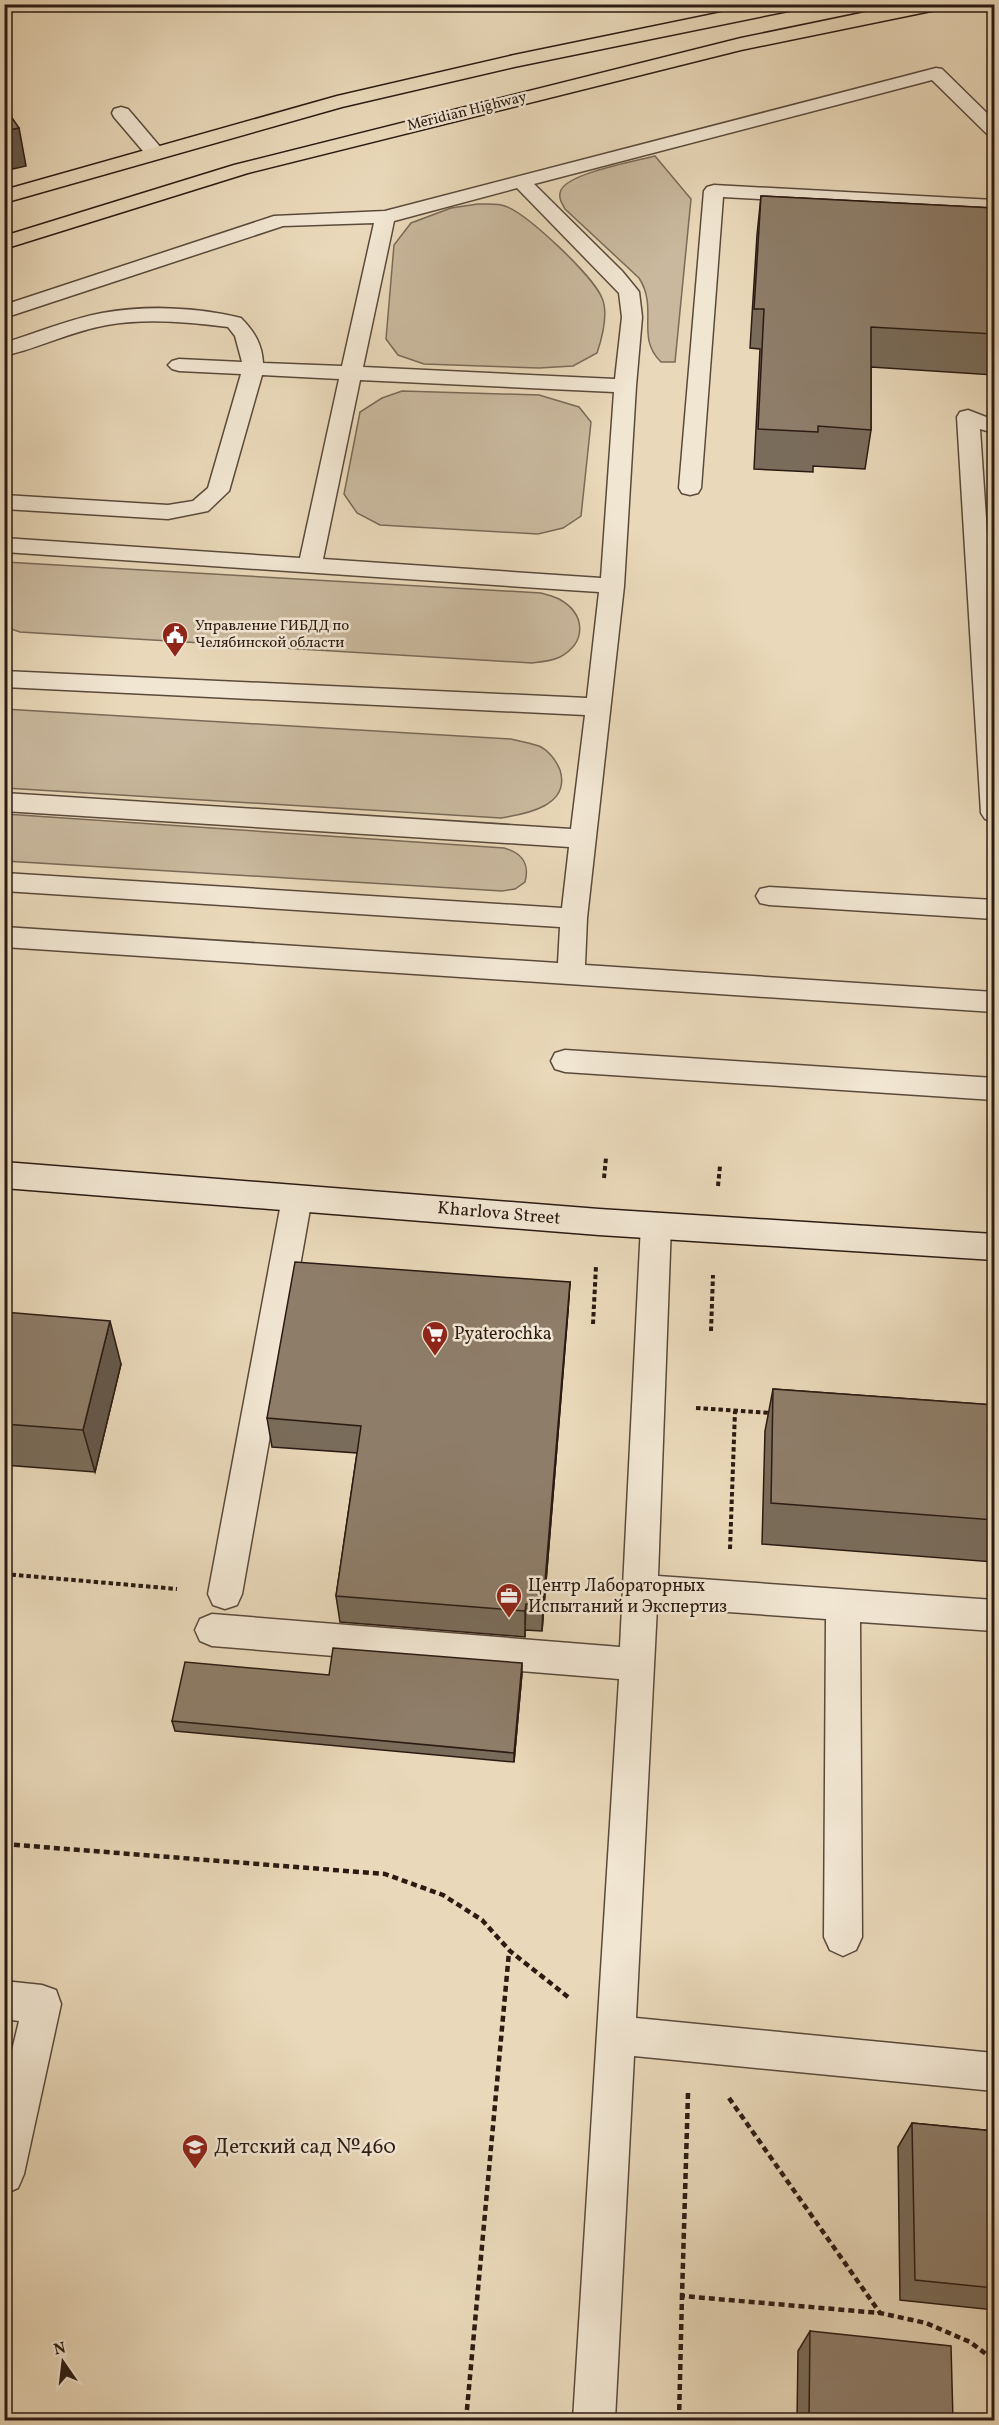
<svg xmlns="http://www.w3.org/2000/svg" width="999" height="2425" viewBox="0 0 999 2425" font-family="Vollkorn,serif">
<rect width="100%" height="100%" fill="#e9d8b9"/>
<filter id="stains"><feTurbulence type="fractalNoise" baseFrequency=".00333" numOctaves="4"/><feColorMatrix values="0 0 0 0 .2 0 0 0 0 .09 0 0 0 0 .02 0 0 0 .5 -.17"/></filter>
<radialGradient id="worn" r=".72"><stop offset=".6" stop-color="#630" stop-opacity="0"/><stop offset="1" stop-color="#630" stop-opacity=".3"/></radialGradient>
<g fill="#c9b89d" stroke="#7a6a58" stroke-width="1.5">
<path d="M655,156l36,43 -16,163h-14c-26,-25 -2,-53 -22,-84l-74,-69c-4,-7 -7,-12 -4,-19 8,-17 75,-29 94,-34z"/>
<path d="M478,204c8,0 20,-1 27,2 23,8 89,71 97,92 7,16 0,40 -5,55l-24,13 -34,2 -115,-4 -26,-9 -12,-16 8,-94 17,-22 40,-15z"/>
<path d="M402,391l137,4 40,12 12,15 -10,94 -18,12 -25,6 -158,-9 -23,-12 -13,-19 16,-82 22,-14z"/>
<path d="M5,562l536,31c6,2 12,3 18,6 27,15 28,43 1,58 -8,4 -19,5 -28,6l-512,-31 -15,-5z"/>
<path d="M4,709l507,30c9,2 19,4 28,7 9,4 17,14 21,24 11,36 -34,44 -59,48l-496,-30z"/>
<path d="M5,814l499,34c18,5 26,15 21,34l-10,7 -13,2 -497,-30z"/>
</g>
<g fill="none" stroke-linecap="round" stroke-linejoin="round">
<g stroke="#5a4a3c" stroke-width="3">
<g id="lane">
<path d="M936,68l6,1 52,51v15l-7,-1 -55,-54 -398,104 88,87 14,17 3,4 3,25 -6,69 -12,200 -37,332 -2,47 409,27v20l-990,-65v-20l554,36 2,-36 -556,-36v-18l558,35 7,-61 -565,-36v-18l567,36 14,-114 -581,-28v-16l583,27 12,-106 -595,-40v-14l296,20 39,-179 -77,-4 -33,116 -21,20 -40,8 -164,-10v-14l164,10 25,-4 15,-13 33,-114 -62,-3 -7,-2 -4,-4 4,-4 7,-2 63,3 -7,-26 -7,-9c-40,-5 -81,-9 -121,-2 -35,6 -68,23 -103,31v-13c32,-10 66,-24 98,-30 44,-8 96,-6 139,5 13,13 21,26 22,45l79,3 32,-143 -91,3 -279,92v-13l270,-89 111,-5zM517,188l102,105 3,24 -7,62 -252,-12 31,-146zM360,380l254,12 -13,186 -278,-19z"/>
<path d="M121,107l7,2 34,40 2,4 -2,4h-14l-34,-40 -2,-4 2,-4z"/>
<path d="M714,185l280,15v12l-271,-15 -22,291 -3,5 -8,2 -8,-2 -3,-5 25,-297 3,-4z"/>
<path d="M968,410l26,10v13l-14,-4 14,209v184l-9,-3 -4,-6 -24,-396 3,-5z"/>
<path d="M769,887l225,13v19l-225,-14 -9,-2 -4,-7 4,-7z"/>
<path d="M565,1050l429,28v22l-429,-28 -10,-3 -4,-8 4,-8z"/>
<path d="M297,1186l11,4 4,8 -70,396 -5,11 -12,4 -12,-4 -5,-11 74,-396 4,-8z"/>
<path d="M656,1213l11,3 4,9 -13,351 336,24v31l-134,-9 2,315 -6,13 -13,6 -13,-6 -6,-13 2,-318 -169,-12 -21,411 358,35v38l-360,-35 -19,364h-42l46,-741 -407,-33 -12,-5 -5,-11 5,-11 12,-5 408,33 21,-422 4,-9z"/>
<path d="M4,1981l38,4 14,5 5,14 -37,170 -6,14 -14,6v-110l15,-63 -15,-2z"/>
</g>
</g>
<g stroke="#2b1b13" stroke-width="3">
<path id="secondary" d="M4,1162l595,47 395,25v26l-395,-25 -595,-47z"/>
</g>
<g stroke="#2b1b13" stroke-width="3">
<g id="primary">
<path d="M762,4h40l-2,4 -7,2 -279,57 -172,40 -338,96v-13l333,-94 177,-41z"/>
<path d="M905,4h40l-2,4 -7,2 -195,40 -493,123 -244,76v-13l230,-71 507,-127z"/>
</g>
</g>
<g stroke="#2b1b13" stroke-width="4" stroke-dasharray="4.5 3" stroke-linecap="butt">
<path d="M604,1178l2,-20"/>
<path d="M718,1186l2,-20"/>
<path d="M593,1324l3,-58"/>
<path d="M711,1331l2,-56"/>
<path d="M696,1408l76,5"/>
<path d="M730,1549l5,-138"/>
<path d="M4,1574l173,15"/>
</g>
<g stroke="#2b1b13" stroke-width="4.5" stroke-dasharray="6 4" stroke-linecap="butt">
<path d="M4,1844l381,30 58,21 39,25 28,31 58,46"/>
<path d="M688,2093l-6,203 198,17 46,10 44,19 24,18"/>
<path d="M729,2098l151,215"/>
<path d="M466,2420l43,-468"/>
<path d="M679,2420l3,-124"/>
</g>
<use href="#lane" fill="#f1e6d2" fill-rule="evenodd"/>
<use href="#secondary" fill="#f1e6d2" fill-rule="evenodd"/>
<use href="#primary" fill="#e9d8b9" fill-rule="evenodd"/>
</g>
<g fill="#7a6c5a" stroke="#2b1b13" stroke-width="1.5">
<path d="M761,196l233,12v167l-123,-8v63l-6,39 -52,-3v6l-59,-3 6,-120 -10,-1 7,-113z"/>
<path d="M570,1282l-2,29 -26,320 -17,-1v7l-185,-15 -4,-26 21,-143 -85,-6 -5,-29z"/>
<path d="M4,1312l117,52 -26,108 -91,-7z"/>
<path d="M773,1389l221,16v157l-232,-18 3,-113z"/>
<path d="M522,1673l-8,89 -339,-31 -3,-10 157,-46z"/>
<path d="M912,2123l82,8v179l-94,-10 -2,-153z"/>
<path d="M810,2331l143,90h-156l1,-70z"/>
</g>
<g fill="#63584a" stroke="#2b1b13" stroke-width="1.5">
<path d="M19,128l7,38 -22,5v-40z"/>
<path d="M570,1282l-2,29 -26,320 1,-26z"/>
<path d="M110,1321l11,43 -26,108 -12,-42z"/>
<path d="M526,1604l-1,26v7v-26z"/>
<path d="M522,1663v10l-8,89v-9z"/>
</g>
<g fill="#8e7d69" stroke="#2b1b13" stroke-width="1.5">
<path d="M4,106l15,22 -15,3z"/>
<path d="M761,196l233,12v126l-123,-7v103l-53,-4v6l-60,-3 6,-120h-10z"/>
<path d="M295,1262l275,20 -27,323 -17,-1 -1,7 -189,-15 25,-170 -94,-8z"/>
<path d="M4,1312l106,9 -27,109 -79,-6z"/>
<path d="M773,1389l221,16v115l-223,-17z"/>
<path d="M333,1648l189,15 -8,90 -342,-32 13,-59 144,13z"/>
<path d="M912,2123l82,8v157l-79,-8z"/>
<path d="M810,2331l141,15 2,75h-144z"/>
</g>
<defs>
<g id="civic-pin" transform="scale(1.35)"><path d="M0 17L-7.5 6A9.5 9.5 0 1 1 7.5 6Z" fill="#8f2418" stroke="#f1e6d2"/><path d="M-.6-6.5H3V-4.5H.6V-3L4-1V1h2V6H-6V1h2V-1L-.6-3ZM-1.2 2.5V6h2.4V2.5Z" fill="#fff"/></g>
<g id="supermarket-pin" transform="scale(1.35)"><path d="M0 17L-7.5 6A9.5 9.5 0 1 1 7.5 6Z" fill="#8f2418" stroke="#f1e6d2"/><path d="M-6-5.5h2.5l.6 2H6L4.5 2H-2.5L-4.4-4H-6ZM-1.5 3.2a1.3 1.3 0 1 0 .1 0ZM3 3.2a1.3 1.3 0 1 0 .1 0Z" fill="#fff"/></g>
<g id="office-pin" transform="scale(1.35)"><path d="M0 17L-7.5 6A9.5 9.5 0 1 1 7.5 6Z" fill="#8f2418" stroke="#f1e6d2"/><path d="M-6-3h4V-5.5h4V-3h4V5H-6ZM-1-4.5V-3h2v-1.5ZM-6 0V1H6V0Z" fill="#fff"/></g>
<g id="school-pin" transform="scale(1.35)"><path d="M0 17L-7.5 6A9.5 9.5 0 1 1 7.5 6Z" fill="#8f2418" stroke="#f1e6d2"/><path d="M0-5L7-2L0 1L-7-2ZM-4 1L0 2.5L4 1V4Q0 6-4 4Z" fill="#fff"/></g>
</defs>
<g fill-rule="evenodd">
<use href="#civic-pin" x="175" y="635"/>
<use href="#supermarket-pin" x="435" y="1334"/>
<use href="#office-pin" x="509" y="1596"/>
<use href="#school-pin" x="195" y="2147"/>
</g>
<g text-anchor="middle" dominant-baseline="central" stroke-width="5" stroke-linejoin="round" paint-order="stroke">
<g font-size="15" fill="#2b1b13" stroke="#f1e6d2">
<text transform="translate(467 112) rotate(-14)">Meridian Highway</text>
</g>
<g font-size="15" fill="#2b1b13" stroke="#f1e6d2" text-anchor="start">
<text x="195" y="626">Управление ГИБДД по<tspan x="195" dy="17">Челябинской области</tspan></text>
</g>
<g font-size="18" fill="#2b1b13" stroke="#f1e6d2">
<text transform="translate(499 1214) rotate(5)">Kharlova Street</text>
</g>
<g font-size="18" fill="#2b1b13" stroke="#f1e6d2" text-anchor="start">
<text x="454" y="1334">Pyaterochka</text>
<text x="528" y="1586">Центр Лабораторных<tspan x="528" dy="21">Испытаний и Экспертиз</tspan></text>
</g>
<g font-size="21" fill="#2b1b13" stroke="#f1e6d2" text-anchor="start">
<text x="214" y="2147">Детский сад №460</text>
</g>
</g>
<rect width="999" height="2425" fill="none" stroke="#e9d8b9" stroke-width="24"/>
<rect x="6" y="6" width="987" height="2413" fill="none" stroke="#2b1b13" stroke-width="3"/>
<rect x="12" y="12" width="975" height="2401" fill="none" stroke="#2b1b13" stroke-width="1.5"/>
<g transform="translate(63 2362) rotate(346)" stroke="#f1e6d2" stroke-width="4.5" paint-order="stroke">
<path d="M0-4.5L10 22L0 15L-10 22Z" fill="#2b1b13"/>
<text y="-9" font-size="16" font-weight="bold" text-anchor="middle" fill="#2b1b13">N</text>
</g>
<rect width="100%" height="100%" filter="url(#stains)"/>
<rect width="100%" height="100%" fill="url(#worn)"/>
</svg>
